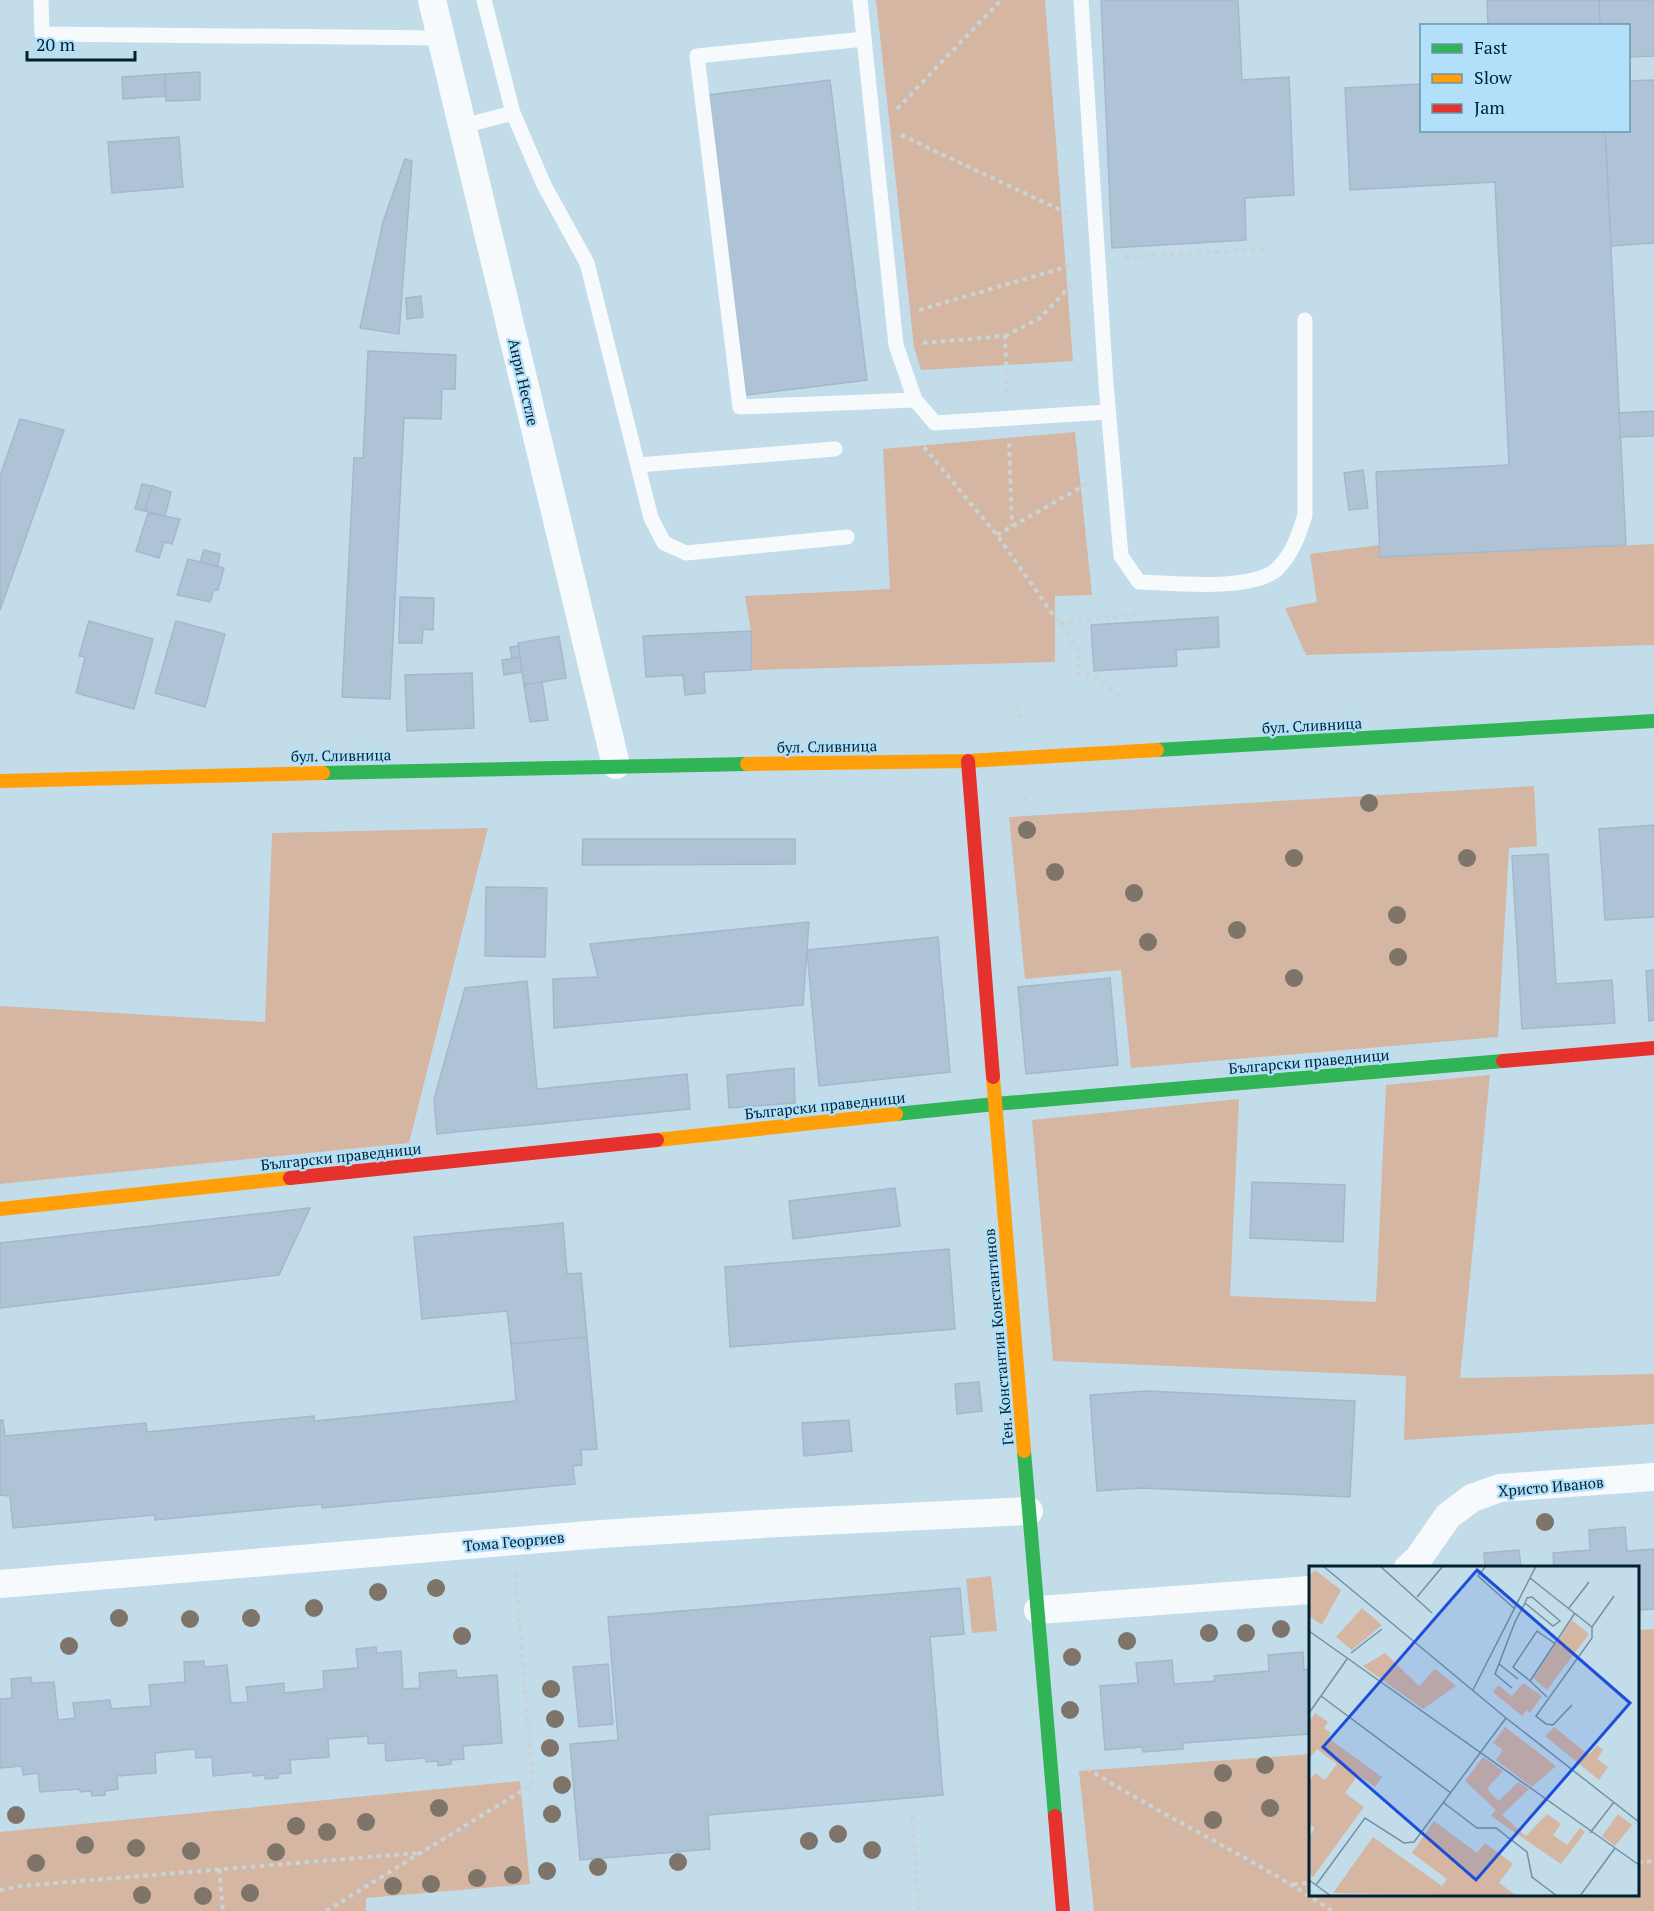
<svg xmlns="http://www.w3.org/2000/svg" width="1654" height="1911" viewBox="0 0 1654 1911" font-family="'PT Serif',serif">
<rect width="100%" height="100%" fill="#c2dcea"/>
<g fill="#d4b6a2">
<path d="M876,0h169l28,361 -152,9 -7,-23z"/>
<path d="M1075,432l17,163 -37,1v66l-304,8v-39l-6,-35 145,-7 -7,-140z"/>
<path d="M1654,544v101l-348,10 -21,-47 32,-6 -7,-48 69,-9 1,12z"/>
<path d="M1534,786l3,60 -28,2 -11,189 -367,31 -10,-98 -96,9 -16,-162z"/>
<path d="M488,828l-79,315 -409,41v-178l265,16 7,-189z"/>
<path d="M1490,1075l-30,303 194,-4v50l-250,16 2,-64 -353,-15 -21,-241 207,-21 -9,197 146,6 10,-217z"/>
<path d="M991,1576l6,55 -25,2 -6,-54z"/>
<path d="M1654,1629v282h-560l-15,-140 231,-17v140h328v-264z"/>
<path d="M520,1781l10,103 -164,14v13h-366v-79z"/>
</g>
<g fill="#aec4d6" stroke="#a3b9ca" stroke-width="1.5">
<path d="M1101,0h137l4,80 47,-3 5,118 -49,3 1,42 -134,8z"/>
<path d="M1487,0h112l1,26h-112z"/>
<path d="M1599,0h55v56l-26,1v-31h-28z"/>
<path d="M200,72v28l-34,1 -1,-27z"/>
<path d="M165,74v22l-42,3 -1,-22z"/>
<path d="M830,80l37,300 -121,15 -38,-300z"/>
<path d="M1654,80v163l-43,3 -6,-116h23v-49z"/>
<path d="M1422,84v46h183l21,415 -246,12 -4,-85 133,-7 -14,-283 -145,8 -5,-102z"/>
<path d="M179,137l4,50 -71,6 -4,-51z"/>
<path d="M405,159l7,2 -13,173 -39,-6 23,-106z"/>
<path d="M421,296l2,21 -16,2 -1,-21z"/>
<path d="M368,351l88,4 -1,34h-13l-1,30 -37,-1 -14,281 -48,-2 12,-239h9z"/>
<path d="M1654,411v25l-34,1 -1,-24z"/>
<path d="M20,419l44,11 -64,180v-134z"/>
<path d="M1363,470l5,38 -19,2 -5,-37z"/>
<path d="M142,484l10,2 -7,25 -10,-2z"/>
<path d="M152,486l19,6 -6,24 -20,-5z"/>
<path d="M148,513l32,6 -8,25 -8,-2 -5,16 -23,-7z"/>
<path d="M204,550l16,4 -2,12 -18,-4z"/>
<path d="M188,559l36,9 -6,22h-4l-4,12 -33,-7z"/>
<path d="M400,597l34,1 -1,32 -10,-1 -1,14h-23z"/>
<path d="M1218,617l1,30 -43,3 1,16 -83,5 -3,-46z"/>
<path d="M89,621l64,18 -19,70 -58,-16 9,-36 -6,-1z"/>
<path d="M176,621l49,13 -20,73 -50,-14z"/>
<path d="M751,631v39l-47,2 1,21 -20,2 -2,-20 -37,2 -3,-41z"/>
<path d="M559,636l7,42 -42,7 -6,-42z"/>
<path d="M518,646l2,11 -8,2 -2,-12z"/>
<path d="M520,657l2,15 -18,3 -2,-15z"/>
<path d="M472,673l2,55 -67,3 -2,-56z"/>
<path d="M542,682l6,38 -18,2 -6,-37z"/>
<path d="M1654,825v92l-49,3 -6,-91z"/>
<path d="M583,839h212v25l-213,1z"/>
<path d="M1548,854l8,130 56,-4 3,43 -93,6 -10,-173z"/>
<path d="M486,887l61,1 -2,69 -60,-1z"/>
<path d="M809,922l-6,83 -249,23 -1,-49 45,-2 -8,-33z"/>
<path d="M938,937l12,135 -131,14 -12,-136z"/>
<path d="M1654,970v50l-5,1 -3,-50z"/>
<path d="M1110,978l8,87 -92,9 -8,-87z"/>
<path d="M527,981l10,108 150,-15 3,35 -253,25 -3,-35 31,-111z"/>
<path d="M794,1068l1,35 -66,5 -2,-33z"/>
<path d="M1252,1182l93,3 -2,57 -93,-4z"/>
<path d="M895,1188l5,38 -107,13 -4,-38z"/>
<path d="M310,1208l-31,67 -279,33v-65z"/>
<path d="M563,1223l4,51 14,-1 6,64 -76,7 -4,-33 -85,8 -8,-82z"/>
<path d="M949,1249l6,80 -225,18 -5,-80z"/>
<path d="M587,1337l10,112 -16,1 1,15 -9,1 2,18 -253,24v-4l-167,16v-5l-142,13 -3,-32 -10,-1v-75h3l2,16 141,-13 1,9 167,-16v5l202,-20 -5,-57z"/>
<path d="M979,1382l3,29 -25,3 -2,-30z"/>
<path d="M1147,1391l208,10 -5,96 -208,-9 -45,3 -7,-96z"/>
<path d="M849,1420l3,31 -48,5 -2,-33z"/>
<path d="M1625,1527l2,24 27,-2v60l-16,1v-42h-84l-1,-15 37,-3 -1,-20z"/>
<path d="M1519,1550l2,18h-36l-1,-15z"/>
<path d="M960,1588l4,46 -34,3 13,158 -235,20 2,34 -130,11 -10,-116 48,-4 -10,-123z"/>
<path d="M376,1647l1,6 24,-2 2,38 17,-1 -1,-15 37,-3 1,8 40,-3 5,68 -39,3 1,13 -13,1v4l-13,2v-5l-12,1v-4l-40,3 -1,-18 -17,1v-8l-40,3 1,18 -39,3 1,13 -13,1v4l-13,1v-4l-12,1v-4l-40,4 -1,-19 -16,1 -1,-9 -40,4 1,20 -39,3 1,13 -13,2v4l-13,1 -1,-5 -11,1v-3l-40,3 -2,-19 -15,2 -1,-9 -22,2v-69l12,-1 -1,-19 20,-2 1,6 22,-1 4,38 17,-2 -2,-15 37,-3 1,9 40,-3 -2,-21 36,-3 -1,-20 20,-1v6l23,-2 4,38 17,-1 -2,-15 38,-4v10l40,-4 -1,-18 35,-3 -2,-19z"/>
<path d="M1303,1652l1,18 6,-1v65l-127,9v6l-40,3 -1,-5 -37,3 -5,-64 38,-3 -2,-20 36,-3 2,24 41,-3 -1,-5 55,-5 -1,-16z"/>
<path d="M608,1664l5,60 -34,3 -6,-60z"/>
</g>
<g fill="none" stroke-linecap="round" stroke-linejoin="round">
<g stroke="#cad3d7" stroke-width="4" stroke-dasharray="4.5 4.5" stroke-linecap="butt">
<path d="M897,109l104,-109"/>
<path d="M901,135l170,80"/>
<path d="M1125,257l142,-8"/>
<path d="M919,310l154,-45"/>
<path d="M1005,336l35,-18 34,-36"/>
<path d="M923,343l82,-7 2,57"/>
<path d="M1009,443l3,83"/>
<path d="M924,447l73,88 83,118 -3,21 17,2 30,23"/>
<path d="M997,535l93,-53"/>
<path d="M1060,623l74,-8 1,-8"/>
<path d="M1018,705l2,17"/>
<path d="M1025,795l1,8"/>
<path d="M1087,1768c80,51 167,90 245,143"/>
<path d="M912,1816l7,95"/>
<path d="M1638,1862l16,-1"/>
<path d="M219,1869l4,42"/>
<path d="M1293,1884l17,-1"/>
<path d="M0,1890l20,-4 397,-33"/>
<path d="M326,1911l207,-127 -18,-211"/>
</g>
<g stroke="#f6fafc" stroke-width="15">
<path d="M41,0l1,34 400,4"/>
<path d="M484,0l29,113 31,72 43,78 64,255 13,25 22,10 161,-16"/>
<path d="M860,0l36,345 19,55 20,23 173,-11"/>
<path d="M1081,0l25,384 15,172 18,26c33,1 116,10 139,-14 15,-15 21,-34 27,-53v-195"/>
<path d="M864,39l-167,17 43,351 175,-7"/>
<path d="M463,126l50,-13"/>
<path d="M638,465l197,-16"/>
</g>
<g stroke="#f6fafc" stroke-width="28">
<path d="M432,0l184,765"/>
<path d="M1408,1568l10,-9 30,-43 24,-18 28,-10 154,-11"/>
<path d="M0,1584l601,-50 177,-11 251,-12"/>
<path d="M1038,1610l272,-20"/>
</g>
<g stroke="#30b455" stroke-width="14">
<path d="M1157,750l497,-29"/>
<path d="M323,773l424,-9"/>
<path d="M896,1114l99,-10 508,-43"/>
<path d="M1024,1451l31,365"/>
</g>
<g stroke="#ff9f0a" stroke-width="14">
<path d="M747,764l221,-3 189,-11"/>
<path d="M0,781l323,-8"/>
<path d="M993,1077l31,374"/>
<path d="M657,1140l239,-26"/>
<path d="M0,1209l290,-31"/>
</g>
<g stroke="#e5322d" stroke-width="14">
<path d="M968,761l25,316"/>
<path d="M1503,1061l151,-13"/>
<path d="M290,1178l367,-38"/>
<path d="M1055,1816l8,95"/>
</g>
</g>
<g fill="#7f7469">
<circle cx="1369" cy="803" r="9"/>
<circle cx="1027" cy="830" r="9"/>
<circle cx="1294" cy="858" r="9"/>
<circle cx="1467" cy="858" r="9"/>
<circle cx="1055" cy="872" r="9"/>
<circle cx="1134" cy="893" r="9"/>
<circle cx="1397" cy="915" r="9"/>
<circle cx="1237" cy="930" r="9"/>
<circle cx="1148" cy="942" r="9"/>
<circle cx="1398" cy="957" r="9"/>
<circle cx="1294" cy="978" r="9"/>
<circle cx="1545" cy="1522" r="9"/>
<circle cx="436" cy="1588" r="9"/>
<circle cx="378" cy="1592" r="9"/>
<circle cx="314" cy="1608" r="9"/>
<circle cx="119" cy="1618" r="9"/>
<circle cx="251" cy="1618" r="9"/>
<circle cx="190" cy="1619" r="9"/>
<circle cx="1281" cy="1629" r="9"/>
<circle cx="1209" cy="1633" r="9"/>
<circle cx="1246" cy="1633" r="9"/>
<circle cx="462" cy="1636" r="9"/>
<circle cx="1127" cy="1641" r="9"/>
<circle cx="69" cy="1646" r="9"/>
<circle cx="1072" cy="1657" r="9"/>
<circle cx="551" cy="1689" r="9"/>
<circle cx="1070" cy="1710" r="9"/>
<circle cx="555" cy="1719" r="9"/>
<circle cx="550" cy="1748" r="9"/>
<circle cx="1265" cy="1765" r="9"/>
<circle cx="1223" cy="1773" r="9"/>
<circle cx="562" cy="1785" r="9"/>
<circle cx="439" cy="1808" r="9"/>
<circle cx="1270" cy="1808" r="9"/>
<circle cx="552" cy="1814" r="9"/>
<circle cx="16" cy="1815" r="9"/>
<circle cx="1213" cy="1820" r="9"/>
<circle cx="366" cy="1822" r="9"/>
<circle cx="296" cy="1826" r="9"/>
<circle cx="327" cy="1832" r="9"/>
<circle cx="838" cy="1834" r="9"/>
<circle cx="809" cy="1841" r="9"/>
<circle cx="85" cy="1845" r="9"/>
<circle cx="136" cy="1848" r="9"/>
<circle cx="872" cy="1850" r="9"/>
<circle cx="191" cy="1851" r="9"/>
<circle cx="276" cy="1852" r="9"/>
<circle cx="678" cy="1862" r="9"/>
<circle cx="36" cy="1863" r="9"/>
<circle cx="598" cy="1867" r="9"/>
<circle cx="547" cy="1871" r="9"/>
<circle cx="513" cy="1875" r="9"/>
<circle cx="477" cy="1878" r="9"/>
<circle cx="431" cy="1884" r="9"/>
<circle cx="393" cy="1886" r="9"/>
<circle cx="250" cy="1893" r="9"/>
<circle cx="142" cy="1895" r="9"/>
<circle cx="203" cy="1896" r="9"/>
</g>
<g text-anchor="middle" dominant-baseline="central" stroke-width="4.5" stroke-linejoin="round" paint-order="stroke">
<g font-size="15" fill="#002131" stroke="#b2e0fa">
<text transform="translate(524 382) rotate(77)">Анри Нестле</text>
<text transform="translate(1312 725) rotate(-3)">бул. Сливница</text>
<text transform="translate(827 746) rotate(-1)">бул. Сливница</text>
<text transform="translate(341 755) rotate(-1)">бул. Сливница</text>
<text transform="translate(1309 1061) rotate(-5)">Български праведници</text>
<text transform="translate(825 1105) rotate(-6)">Български праведници</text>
<text transform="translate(341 1156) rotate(-6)">Български праведници</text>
<text transform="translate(998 1337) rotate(-95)">Ген. Константин Константинов</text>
<text transform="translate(1551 1486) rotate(-5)">Христо Иванов</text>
<text transform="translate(514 1541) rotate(-5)">Тома Георгиев</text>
</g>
</g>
<g transform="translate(1309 1566)">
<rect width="330" height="330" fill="#c2dcea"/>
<path d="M6,4l26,20 -19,35 -13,-9v-40zM53,42l20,17 -30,25 -16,-13zM263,54l17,14 -42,56 -14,-12zM76,87l34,33 16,-17 21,17 -33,23 -60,-43zM214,117l19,13 -12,17 -3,-3 -5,6 -29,-24 5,-7 14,11zM6,147l13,9 -4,6 7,5 -3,5 54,39 -7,10 -17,-12 -13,18 19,14 -51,70 -4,-3v-37l6,-9 -6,-4v-42l6,-9 10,7 12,-16 -20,-15 -8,10v-37zM196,161l51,39 -24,21 -36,-27 7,-10 -10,-7zM245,161l35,28 8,-10 6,5 -6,9 11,8 -9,13 -54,-44zM174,191l20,14 -16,18 12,12 19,-19 11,7 -27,26 24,21 21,-22 14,10 -8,11 14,10 13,-17 5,4 -24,32 -70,-48 5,-6 -31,-29zM309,248l14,11 -17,21 -13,-10zM125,255l43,32 8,-10 28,21 -14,19 18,13 -184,-3 40,-56 69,49 5,-7 -35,-26z" fill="#d4b6a2"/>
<path fill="none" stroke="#7491a0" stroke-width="1.5" d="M14,0l183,152 133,104M71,0l52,47M177,0l-8,10 37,33M221,12l62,49 22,-31M108,31l26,-31M260,42l20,-26M0,65l330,234M42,87l31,-24M190,98l19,15M221,115l-17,-14 24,-36 17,12M203,122l-17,-14 20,-52 10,-19 2,-5 5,-1 28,24 -7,5 -28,-23M164,124l63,-124M12,130l130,97M238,131l-17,-16 45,-68M263,139l-19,20 -7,-1 -10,-8 56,-78v-11M0,147l38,-54M135,237l33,25h19l31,24 5,25 25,19M281,267l24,-31M0,314l22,16M7,319l49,-67 39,25 10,-1 92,-124M271,330l35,-48"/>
<path fill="#1d4ed8" fill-opacity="0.15" stroke="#1d4ed8" stroke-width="3" d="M168,4l153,133 -154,177 -153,-133z"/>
<rect width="330" height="330" fill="none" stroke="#002131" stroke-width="3"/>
</g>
<rect x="1420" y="24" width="210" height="108" fill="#b2e0fa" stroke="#6b94aa" stroke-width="1.5"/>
<rect x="1432" y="44" width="30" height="9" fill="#30b455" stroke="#6b94aa" stroke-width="1.5"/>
<text x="1474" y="54" font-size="18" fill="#002131">Fast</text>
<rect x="1432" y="74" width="30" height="9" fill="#ff9f0a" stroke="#6b94aa" stroke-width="1.5"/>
<text x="1474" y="84" font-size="18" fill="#002131">Slow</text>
<rect x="1432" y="104" width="30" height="9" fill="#e5322d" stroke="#6b94aa" stroke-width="1.5"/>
<text x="1474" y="114" font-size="18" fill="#002131">Jam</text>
<path d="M27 51v9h108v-9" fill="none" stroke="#002131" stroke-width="3"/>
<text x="36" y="51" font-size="18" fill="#002131" stroke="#b2e0fa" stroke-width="4.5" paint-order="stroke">20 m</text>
</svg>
